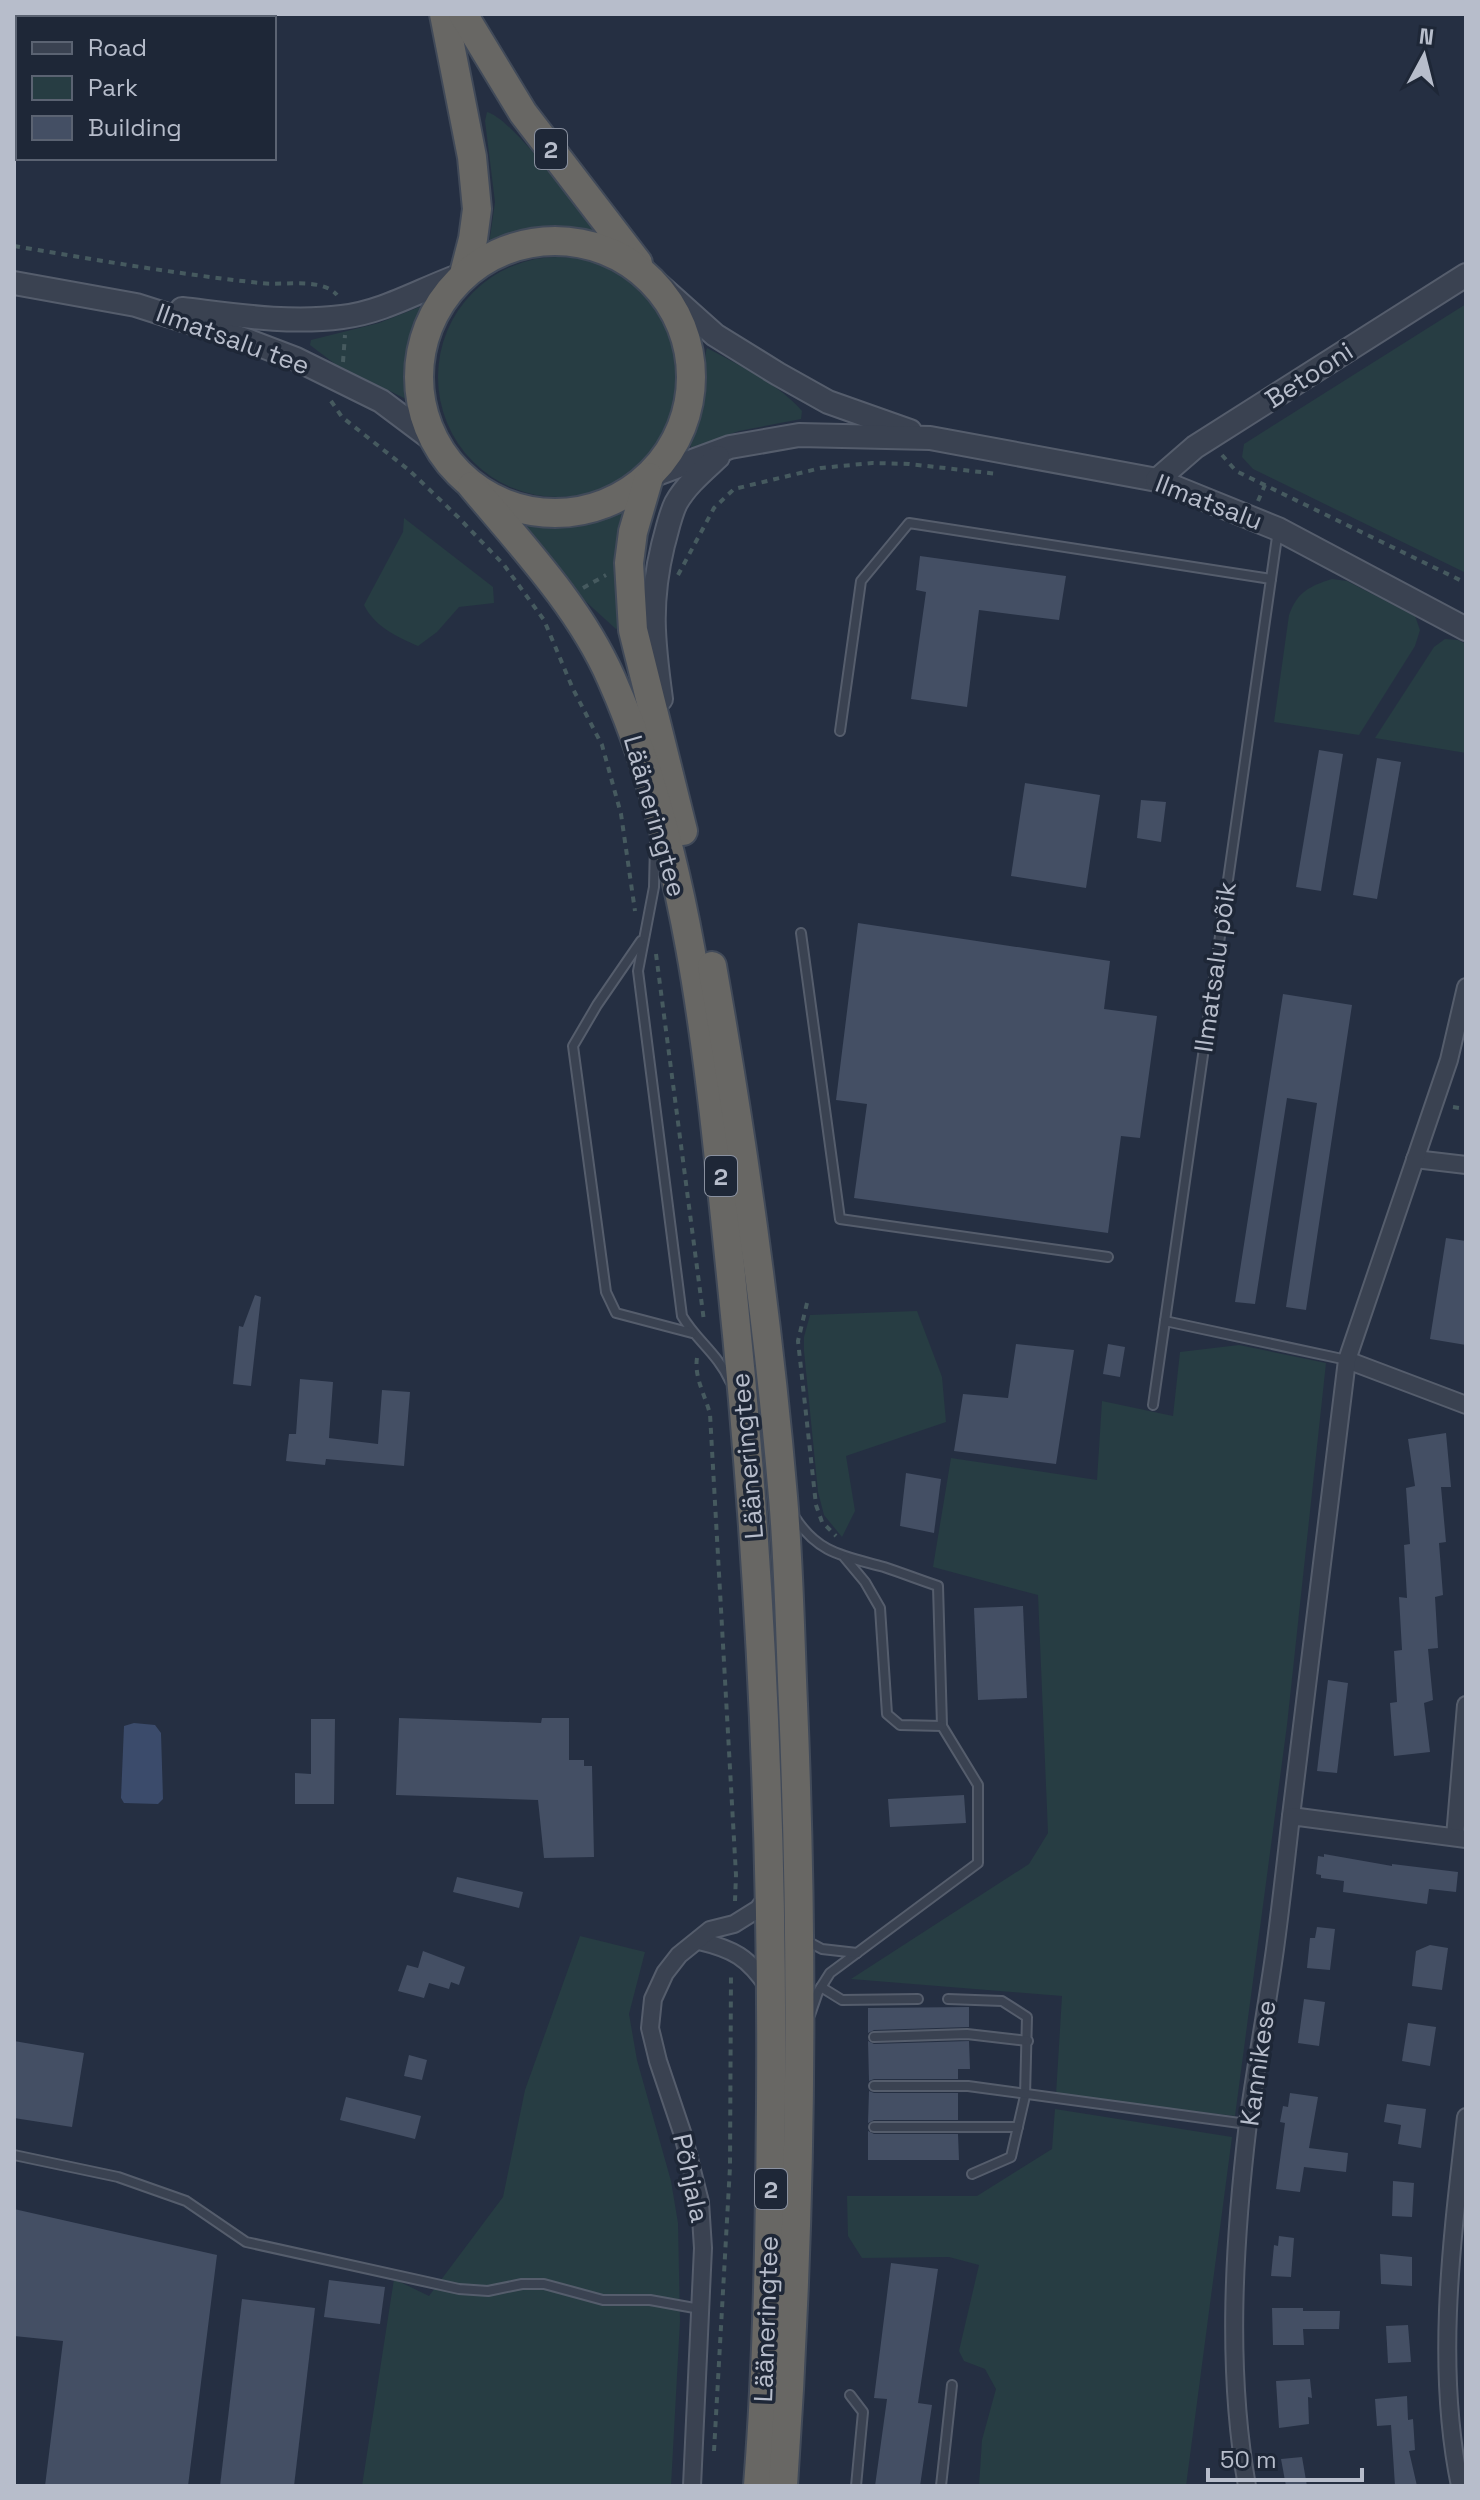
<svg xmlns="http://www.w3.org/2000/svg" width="1480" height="2500" viewBox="0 0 1480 2500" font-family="'Space Grotesk',sans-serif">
<rect width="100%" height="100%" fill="#252f42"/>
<g fill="#273d43">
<path d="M487,112c26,7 88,93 108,117v4c-37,-8 -71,-1 -106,11l6,-42 -10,-81z"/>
<circle cx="558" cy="377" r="120"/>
<path d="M427,304c-14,31 -20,60 -16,94l-3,2 -73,-36 -25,-19 1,-5 68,-17z"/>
<path d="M1466,304v269l-213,-104 -11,-12 2,-13z"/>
<path d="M707,348c33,18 69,34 95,63l-1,8 -62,12 -48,17c-1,-13 10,-29 13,-43 2,-14 -1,-48 3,-57z"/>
<path d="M619,511h6c-11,38 -10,75 -4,114l-5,4 -43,-39 -54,-69c35,6 68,3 100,-10z"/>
<path d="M404,518l89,69 1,16 -35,4 -22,25 -19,14c-22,-10 -43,-19 -54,-41l39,-73z"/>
<path d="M1332,579l15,2 68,35 5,14 -5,16 -56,89 -85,-13 15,-107c8,-23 21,-29 43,-36z"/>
<path d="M1445,639l13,1 8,4v109l-91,-15 59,-91z"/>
<path d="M917,1311l25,66 4,45 -100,34 9,55 -13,26 -18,-22 -6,-23 -14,-141v-14l6,-22z"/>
<path d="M1239,1345l87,18 -39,362 -52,391 -179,-21 6,-99 -211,-17 178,-115 19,-31 -10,-238 -105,-28 18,-109 146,22 5,-79 71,15 7,-64z"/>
<path d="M580,1936l65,16 -16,62 8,46 34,121 7,42 2,98 -9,165h-309l32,-207 35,17 74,-99 22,-107z"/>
<path d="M1055,2109l177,28 -46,349h-207l3,-46 14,-51 -11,-20 -21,-8 -5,-10 20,-86 -30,-8 -87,1 -14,-22 -1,-40h130l75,-47z"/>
</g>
<path fill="#3b4b6b" d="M134,1723l21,2 6,8 2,66 -5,5 -34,-1 -3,-5 3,-72z"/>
<g fill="#444f64">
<path d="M920,556l146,20 -7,44 -80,-10 -12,97 -56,-8 15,-107 -10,-2z"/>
<path d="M1319,750l24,4 -22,137 -25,-4z"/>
<path d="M1377,758l24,4 -24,137 -24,-4z"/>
<path d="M1025,783l75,12 -14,93 -75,-12z"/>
<path d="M1141,800l25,2 -5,40 -24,-4z"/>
<path d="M858,923l252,38 -6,48 53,7 -17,122 -19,-2 -13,97 -254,-35 13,-94 -31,-4z"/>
<path d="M1283,994l69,11 -46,305 -20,-3 31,-204 -30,-5 -32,206 -20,-2z"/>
<path d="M1446,1238l20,3v104l-36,-6z"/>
<path d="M255,1295l6,2 -10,89 -18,-2 6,-58 4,1z"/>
<path d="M1016,1344l58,6 -18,114 -102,-13 9,-57 45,4z"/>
<path d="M1108,1344l17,3 -5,30 -17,-3z"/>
<path d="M300,1379l33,3 -4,56 49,6 4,-54 28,2 -6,74 -78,-7 -1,6 -39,-4 3,-27h7z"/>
<path d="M1446,1433l5,54h-10l5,55 -7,1 4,52 -8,2 3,51 -10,1 5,51 -9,3 6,49 -36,4 -4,-53 7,-1 -3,-51 8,-1 -3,-53 8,1 -3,-53 6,-1 -4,-56 9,-2 -7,-47z"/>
<path d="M906,1473l35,6 -7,54 -34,-7z"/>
<path d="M1023,1606l4,92 -49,2 -4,-92z"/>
<path d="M1328,1680l20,3 -11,90 -20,-2z"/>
<path d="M399,1718l142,5 1,-5h27v42h15v6h8l2,91 -50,1 -6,-58 -142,-5z"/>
<path d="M311,1719h24l-1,85h-39v-31l16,1z"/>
<path d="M964,1795l2,28 -76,4 -2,-28z"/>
<path d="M1324,1854l68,12v-2l66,8 -2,20 -27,-3 -2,15 -84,-12 1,-11 -23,-3v-3l-5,-1 2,-18 6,1z"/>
<path d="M457,1877l66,15 -4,16 -66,-16z"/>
<path d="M1317,1927l18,2 -5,41 -23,-2 3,-30h5z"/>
<path d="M1430,1945l18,3 -6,42 -30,-4 4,-35z"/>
<path d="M423,1951l42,16 -6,18 -8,-3 -2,7 -20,-6 -5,15 -26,-7 9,-26 11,3z"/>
<path d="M1304,1999l21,3 -6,44 -21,-3z"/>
<path d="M969,2007v20l-95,3 -6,3v-25z"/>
<path d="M1408,2023l28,4 -6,39 -28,-5z"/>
<path d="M14,2041l70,12 -12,74 -58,-9z"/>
<path d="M868,2041l6,3 95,-3 1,28h-12v10h-84l-5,2z"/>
<path d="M409,2055l18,5 -5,20 -18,-4z"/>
<path d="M869,2091l5,2h84v27h-84l-6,3z"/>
<path d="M1290,2093l28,4 -9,51 39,5 -2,19 -42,-5 -4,25 -24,-3 9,-66 -5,-1 3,-16 5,1z"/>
<path d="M346,2097l75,19 -6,23 -75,-19z"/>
<path d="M1387,2104l39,5 -5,39 -23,-4 3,-19 -17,-3z"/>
<path d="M868,2131l6,3h84l1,26h-91z"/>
<path d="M1393,2181l21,2 -2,34 -20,-1z"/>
<path d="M14,2209l203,46 -29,231h-143l18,-145 -49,-5z"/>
<path d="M1279,2236l15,2 -3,39 -20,-1 3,-31 4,1z"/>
<path d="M1380,2254l32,3v29l-31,-2z"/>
<path d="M891,2263l47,6 -20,134 14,2 -12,81h-45l12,-87 -13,-1z"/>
<path d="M329,2280l56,7 -5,37 -56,-7z"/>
<path d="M242,2299l73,9 -21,178h-74z"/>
<path d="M1272,2308h31v3h37l-1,18h-36l1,16h-31z"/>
<path d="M1408,2325l3,37 -23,1 -2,-37z"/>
<path d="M1310,2379l2,19 -4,-1 1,27 -30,4 -3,-47z"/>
<path d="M1407,2396l1,24 5,-1 2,31 -6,1 8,35h-22l-4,-61 -14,1 -2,-27z"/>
<path d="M1302,2457l5,29h-21l-5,-27z"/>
</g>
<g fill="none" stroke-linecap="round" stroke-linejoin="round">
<g stroke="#555d6c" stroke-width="12">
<g id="service">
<path d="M840,731l21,-150 48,-58 362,56"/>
<path d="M655,844l-1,43 -16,84 44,345c14,24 36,38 48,65"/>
<path d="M801,933l39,286 268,38"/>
<path d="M641,941l-44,64 -24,41 33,246 10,21 76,20"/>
<path d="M1165,1321l182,39"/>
<path d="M1153,1405l125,-875"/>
<path d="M794,1516c24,38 50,40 90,51 18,6 36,13 54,19l4,140 36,59v78l-148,110 -12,19 -8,23"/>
<path d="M845,1558l20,24 15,26 7,106 13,11 42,1"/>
<path d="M805,1940l17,9 35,4"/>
<path d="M821,1987l21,13 76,-1"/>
<path d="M948,1999l54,2 25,16 -2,79 -14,61 -39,17"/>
<path d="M874,2037l93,-3 61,7"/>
<path d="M874,2086h94l279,38"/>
<path d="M874,2127h144"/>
<path d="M14,2155l104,22 68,24 60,41 213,47 29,2 34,-7h22l59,16h47l50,9"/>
<path d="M850,2395l13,17 -7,74"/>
<path d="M941,2486l11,-101"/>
</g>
</g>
<g stroke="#555d6c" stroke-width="20">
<g id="minor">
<path d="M1415,1159l51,6"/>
<path d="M1347,1360l119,45"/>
<path d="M1291,1816l56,-456 102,-300 17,-73"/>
<path d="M1455,1837l11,-132"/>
<path d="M699,1941c34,8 49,16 69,46"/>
<path d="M692,2486l11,-238 -3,-46 -17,-67 -25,-74 -8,-33 3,-29 12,-26 14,-18 31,-25 24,-6 24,-15 12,-16"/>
<path d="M1247,2486c-21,-118 -13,-245 1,-363 8,-58 19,-116 27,-174 6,-44 11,-89 16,-133l175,23"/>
<path d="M1460,2486c-25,-121 -8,-247 6,-369"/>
</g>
</g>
<g stroke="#555d6c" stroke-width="26">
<g id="tertiary">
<path d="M649,276l66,59 63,39 50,28 82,29"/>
<path d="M14,283l122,22 113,36 47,18 85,42 52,39"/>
<path d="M182,309c52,6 107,15 160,8 43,-5 81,-29 122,-43"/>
<path d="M649,477l81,-30 69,-12 131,3 227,42 121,49 188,100"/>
<path d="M1157,480l38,-33 271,-172"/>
<path d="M661,699c-8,-59 -12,-96 2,-154 4,-14 7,-30 13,-42 10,-18 27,-32 42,-46"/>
</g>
</g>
<g stroke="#414a59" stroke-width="32">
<g id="trunk">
<path d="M444,14l28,143 5,52 -4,30 -9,35"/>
<path d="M463,14l60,99 115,150"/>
<circle cx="555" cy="377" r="136"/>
<path d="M649,477l-16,55 -4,31 4,67 50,201"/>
<path d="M472,486c50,60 107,120 139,192 83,187 99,396 120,597 29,276 42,551 40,828 -1,128 -3,255 -13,383"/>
<path d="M712,966c31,176 56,353 71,531 6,69 7,139 10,207 11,261 8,522 -10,782"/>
</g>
</g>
<g stroke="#465a5f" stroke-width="4" stroke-dasharray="6 6" stroke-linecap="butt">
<path d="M14,246c82,14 163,28 246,37 22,3 62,-6 77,12"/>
<path d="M343,362l2,-27"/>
<path d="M331,401l11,16 68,54 48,46 46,48 40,55 29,69 29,56 19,69 14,97"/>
<path d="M1222,455l14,16 230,112"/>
<path d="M1258,501l7,-16"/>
<path d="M678,575l36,-67 20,-19 87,-21 51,-5 37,1 89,10"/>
<path d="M583,588l23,-13"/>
<path d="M656,954l48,367"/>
<path d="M1453,1107l13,2"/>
<path d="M807,1303l-9,38 18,164 6,17 14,14"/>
<path d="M697,1358c-3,19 8,37 13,56l26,461 -1,26"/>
<path d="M714,2451l16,-284 1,-195"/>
</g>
<use href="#service" stroke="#3a4251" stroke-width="8"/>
<use href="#minor" stroke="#3a4251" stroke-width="16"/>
<use href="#tertiary" stroke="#3a4251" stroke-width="22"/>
<use href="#trunk" stroke="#686764" stroke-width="28"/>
</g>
<g text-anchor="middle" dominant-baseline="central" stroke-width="7" stroke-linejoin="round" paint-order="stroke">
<g fill="#1e2737" stroke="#89909f" stroke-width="2">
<rect x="535" y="129" width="32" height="40" rx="6"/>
<rect x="705" y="1156" width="32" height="40" rx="6"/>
<rect x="755" y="2169" width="32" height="40" rx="6"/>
</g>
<g font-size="24" font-weight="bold" fill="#b7bdcb">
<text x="551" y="149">2</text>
<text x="721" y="1176">2</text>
<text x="771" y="2189">2</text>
</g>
<g font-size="26" fill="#b7bdcb" stroke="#1e2737">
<text transform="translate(233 339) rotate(20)">Ilmatsalu tee</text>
<text transform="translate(1309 375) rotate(-33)">Betooni</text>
<text transform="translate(1209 502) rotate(21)">Ilmatsalu</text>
<text transform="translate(655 816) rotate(74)">Lääneringtee</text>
<text transform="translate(1215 967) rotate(-82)">Ilmatsalu põik</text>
<text transform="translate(747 1456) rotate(-95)">Lääneringtee</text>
<text transform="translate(1258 2063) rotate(-82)">Kannikese</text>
<text transform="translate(691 2178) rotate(78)">Põhjala</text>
<text transform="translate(766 2319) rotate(-88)">Lääneringtee</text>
</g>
</g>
<rect width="1480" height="2500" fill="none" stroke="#b7bdcb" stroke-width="32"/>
<rect x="16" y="16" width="260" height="144" fill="#1e2737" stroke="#5b6372" stroke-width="2"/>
<rect x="32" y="42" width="40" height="12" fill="#3a4251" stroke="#5b6372" stroke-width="2"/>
<text x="88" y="56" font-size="24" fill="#b7bdcb">Road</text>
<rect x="32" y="76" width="40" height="24" fill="#273d43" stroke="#5b6372" stroke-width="2"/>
<text x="88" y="96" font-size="24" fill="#b7bdcb">Park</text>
<rect x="32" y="116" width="40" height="24" fill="#444f64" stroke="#5b6372" stroke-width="2"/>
<text x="88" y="136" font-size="24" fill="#b7bdcb">Building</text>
<g transform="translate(1424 56) rotate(7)" stroke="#1e2737" stroke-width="6" paint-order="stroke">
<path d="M0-6L14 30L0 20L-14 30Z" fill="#b7bdcb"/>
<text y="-12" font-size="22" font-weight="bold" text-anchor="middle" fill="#b7bdcb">N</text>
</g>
<path d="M1208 2468v12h154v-12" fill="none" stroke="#b7bdcb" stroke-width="4"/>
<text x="1220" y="2468" font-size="24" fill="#b7bdcb" stroke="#1e2737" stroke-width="6" paint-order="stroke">50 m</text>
</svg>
